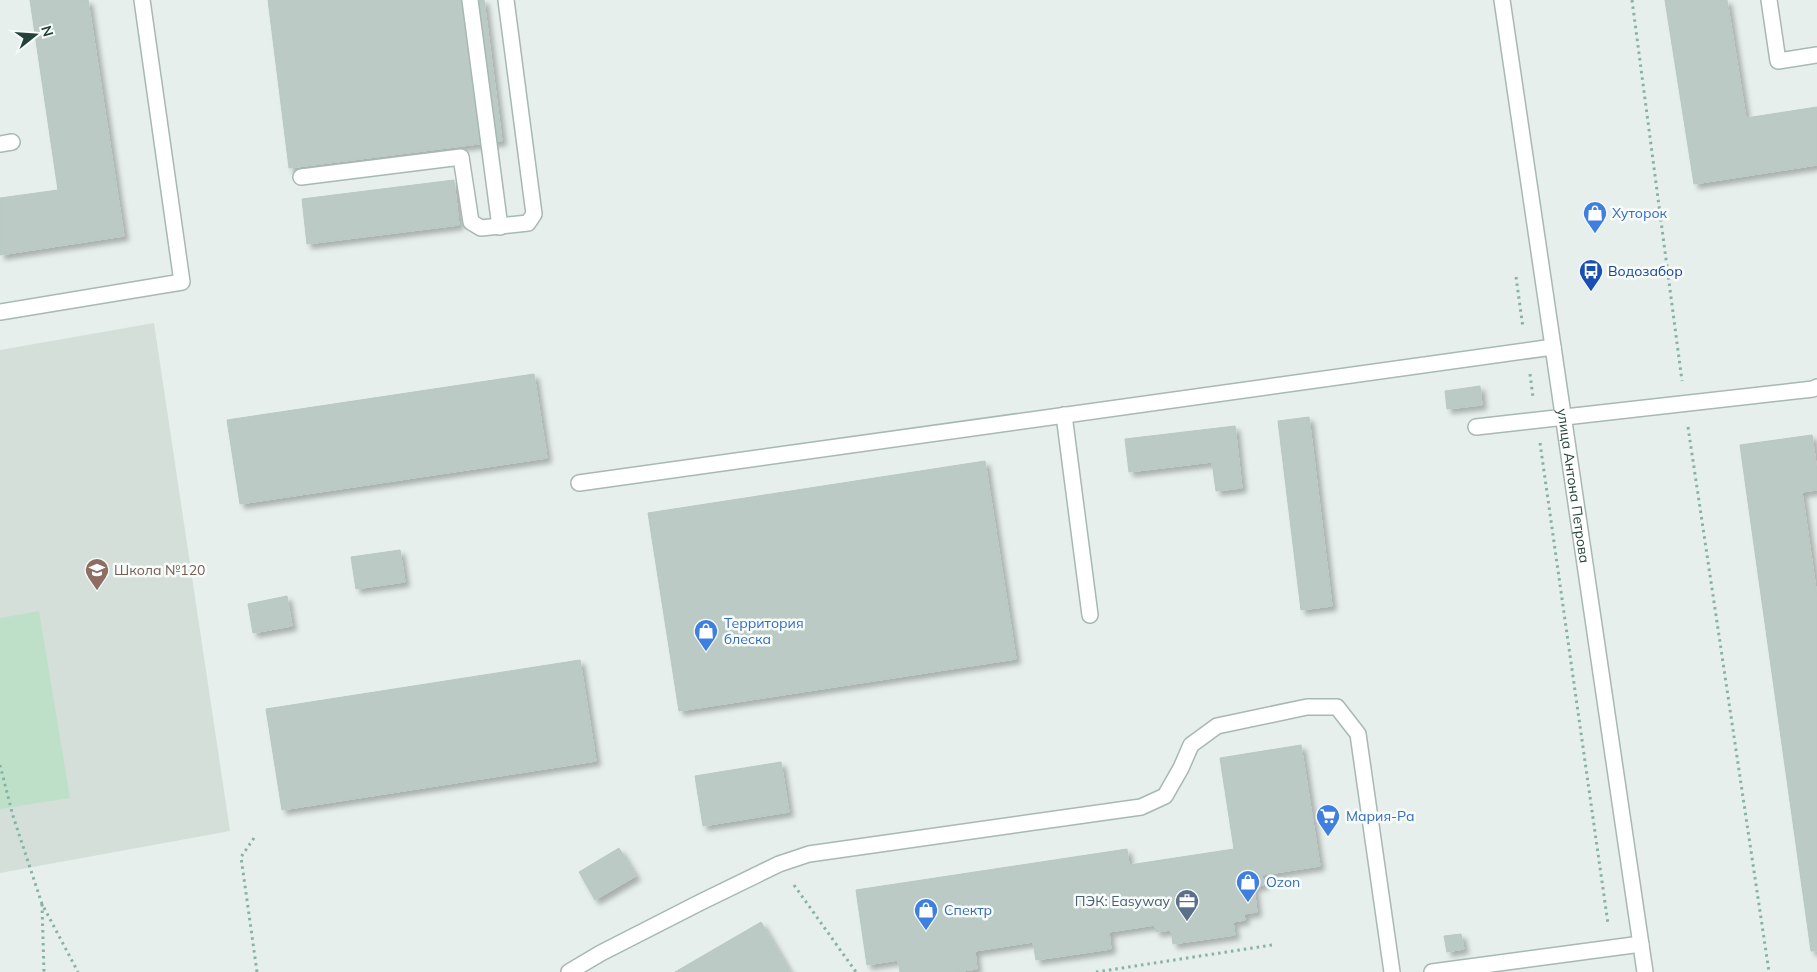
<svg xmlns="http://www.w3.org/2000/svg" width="1817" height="972" viewBox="0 0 1817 972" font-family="Mulish,sans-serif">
<defs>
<filter id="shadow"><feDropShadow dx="4.5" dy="4.5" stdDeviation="2.5" flood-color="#0004"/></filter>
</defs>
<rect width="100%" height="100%" fill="#e6efeb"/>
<path fill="#d4dfda" d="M154,323l76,508 -230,42v-523z"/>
<path fill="#bfe0c8" d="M39,611l31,187 -70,11v-191z"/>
<g fill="#bbcac4" stroke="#b8c9c2" filter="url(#shadow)">
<path d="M30,0h58l36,236 -124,19v-57l58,-8z"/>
<path d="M268,0h216l18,141 -213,27z"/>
<path d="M1665,0h62l19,118 71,-11v58l-123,19z"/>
<path d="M454,180l5,45 -152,19 -5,-45z"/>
<path d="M534,374l13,84 -307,46 -13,-84z"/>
<path d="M1480,386l2,19 -35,4 -2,-18z"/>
<path d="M1309,417l23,189 -31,4 -23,-189z"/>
<path d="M1235,426l7,62 -26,3 -4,-29 -83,10 -4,-33z"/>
<path d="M1812,435l5,36v19l-15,2 15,104v355h-6l-71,-506z"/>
<path d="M985,461l31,198 -337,52 -31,-198z"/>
<path d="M400,550l5,32 -49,7 -5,-32z"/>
<path d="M287,596l5,30 -39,7 -5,-29z"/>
<path d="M580,660l16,101 -314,49 -16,-101z"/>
<path d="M1301,745l19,121 -58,9 2,10 -10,2 3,25 -13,2 1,6 -12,2 2,13 -62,9 -2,-14 -15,2 -1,-7 -46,7 2,17 -75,11 -3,-18 -58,9 2,18 -22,3h-55l-2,-12 -31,5 -11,-75 271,-41 2,16 105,-16 -14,-91z"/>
<path d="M781,762l8,50 -86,14 -8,-50z"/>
<path d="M619,848l17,28 -41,24 -16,-28z"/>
<path d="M761,922l29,50h-115z"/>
<path d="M1461,934l3,15 -17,3 -3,-16z"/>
</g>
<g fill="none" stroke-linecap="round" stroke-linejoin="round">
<g stroke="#a8b8b2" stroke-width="18">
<g id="minor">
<path d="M470,0l30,227"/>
<path id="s1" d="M1502,0l143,972"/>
<path d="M1769,0l9,61 39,-6"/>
<path d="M0,144l12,-2"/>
<path d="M301,177l160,-20 10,65 10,6 47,-5 6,-9 -28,-214"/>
<path d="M0,312l182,-30 -40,-282"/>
<path d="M1064,415l26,200"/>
<path d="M1476,427l337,-38 4,-2"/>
<path d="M579,483l974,-136"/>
<path d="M569,972l32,-19 100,-51 78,-38 30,-10 332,-47 24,-11 16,-28 10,-23 26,-19 90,-19h30l21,27 34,238"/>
<path d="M1432,972l209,-28"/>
</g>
</g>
<g stroke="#86b3a5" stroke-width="3" stroke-dasharray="2.5 4" stroke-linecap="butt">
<path d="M1632,0l50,381"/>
<path d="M1516,277l7,51"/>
<path d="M1530,374l3,23"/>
<path d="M1688,427l81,545"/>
<path d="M1540,443l68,481"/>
<path d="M0,765l13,51 29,88 36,68"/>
<path d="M254,838l-13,19 16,115"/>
<path d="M794,885l62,87"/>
<path d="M42,904l2,68"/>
<path d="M1096,972l176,-27"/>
</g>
<use href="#minor" stroke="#fff" stroke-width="15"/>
</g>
<defs>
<g id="shop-pin" transform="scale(1.25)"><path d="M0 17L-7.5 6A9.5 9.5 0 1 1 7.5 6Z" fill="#3f7fe0" stroke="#f7fbf9"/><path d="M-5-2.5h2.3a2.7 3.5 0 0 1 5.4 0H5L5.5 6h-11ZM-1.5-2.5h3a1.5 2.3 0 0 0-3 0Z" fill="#fff"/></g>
<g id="bus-pin" transform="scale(1.25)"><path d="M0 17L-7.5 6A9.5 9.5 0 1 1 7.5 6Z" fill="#1a4fb4" stroke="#f7fbf9"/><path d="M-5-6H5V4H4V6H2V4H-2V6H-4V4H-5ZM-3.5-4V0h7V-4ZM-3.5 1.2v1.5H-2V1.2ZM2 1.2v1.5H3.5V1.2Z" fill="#fff"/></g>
<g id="school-pin" transform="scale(1.25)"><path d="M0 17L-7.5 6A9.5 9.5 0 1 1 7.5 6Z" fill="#8d6e63" stroke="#f7fbf9"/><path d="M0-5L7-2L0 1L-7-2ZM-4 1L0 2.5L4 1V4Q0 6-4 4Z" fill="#fff"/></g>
<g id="supermarket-pin" transform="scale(1.25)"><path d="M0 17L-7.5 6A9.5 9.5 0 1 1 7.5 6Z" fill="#3f7fe0" stroke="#f7fbf9"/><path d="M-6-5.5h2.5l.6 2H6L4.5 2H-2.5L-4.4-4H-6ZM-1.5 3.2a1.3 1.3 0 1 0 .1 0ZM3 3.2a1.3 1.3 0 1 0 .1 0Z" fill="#fff"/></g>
<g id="office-pin" transform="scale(1.25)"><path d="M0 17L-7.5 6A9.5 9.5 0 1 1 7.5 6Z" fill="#5c6f8a" stroke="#f7fbf9"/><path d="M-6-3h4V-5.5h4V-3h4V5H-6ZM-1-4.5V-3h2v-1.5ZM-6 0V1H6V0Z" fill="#fff"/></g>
</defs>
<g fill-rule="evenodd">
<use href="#shop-pin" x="1595" y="213"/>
<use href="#bus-pin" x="1591" y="271"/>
<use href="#school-pin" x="97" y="570"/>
<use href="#shop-pin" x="706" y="631"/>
<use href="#supermarket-pin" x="1328" y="816"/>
<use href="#shop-pin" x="1248" y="882"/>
<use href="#office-pin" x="1187" y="901"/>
<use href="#shop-pin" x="926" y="910"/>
</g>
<g text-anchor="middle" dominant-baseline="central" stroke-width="5" stroke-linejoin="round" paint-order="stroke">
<g font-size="14" fill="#366cbe" stroke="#f7fbf9" text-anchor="start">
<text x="1612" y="213">Хуторок</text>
<text x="724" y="623">Территория<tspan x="724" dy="16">блеска</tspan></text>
<text x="1346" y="816">Мария-Ра</text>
<text x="1266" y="882">Ozon</text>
<text x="944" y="910">Спектр</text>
</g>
<g font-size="14" fill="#164399" stroke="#f7fbf9" text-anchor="start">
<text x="1608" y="271">Водозабор</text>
</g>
<g font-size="14" fill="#24423a" stroke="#f7fbf9">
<text stroke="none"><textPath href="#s1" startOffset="491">улица Антона Петрова</textPath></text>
</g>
<g font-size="14" fill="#785e54" stroke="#f7fbf9" text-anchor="start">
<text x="114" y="570">Школа №120</text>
</g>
<g font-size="14" fill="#4e5e75" stroke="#f7fbf9" text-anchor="end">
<text x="1170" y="901">ПЭК: Easyway</text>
</g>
</g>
<g transform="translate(35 35) rotate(73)" stroke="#f7fbf9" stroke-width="4" paint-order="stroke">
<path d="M0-4L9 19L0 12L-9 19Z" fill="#24423a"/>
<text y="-8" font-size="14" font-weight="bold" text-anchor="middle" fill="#24423a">N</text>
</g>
</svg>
